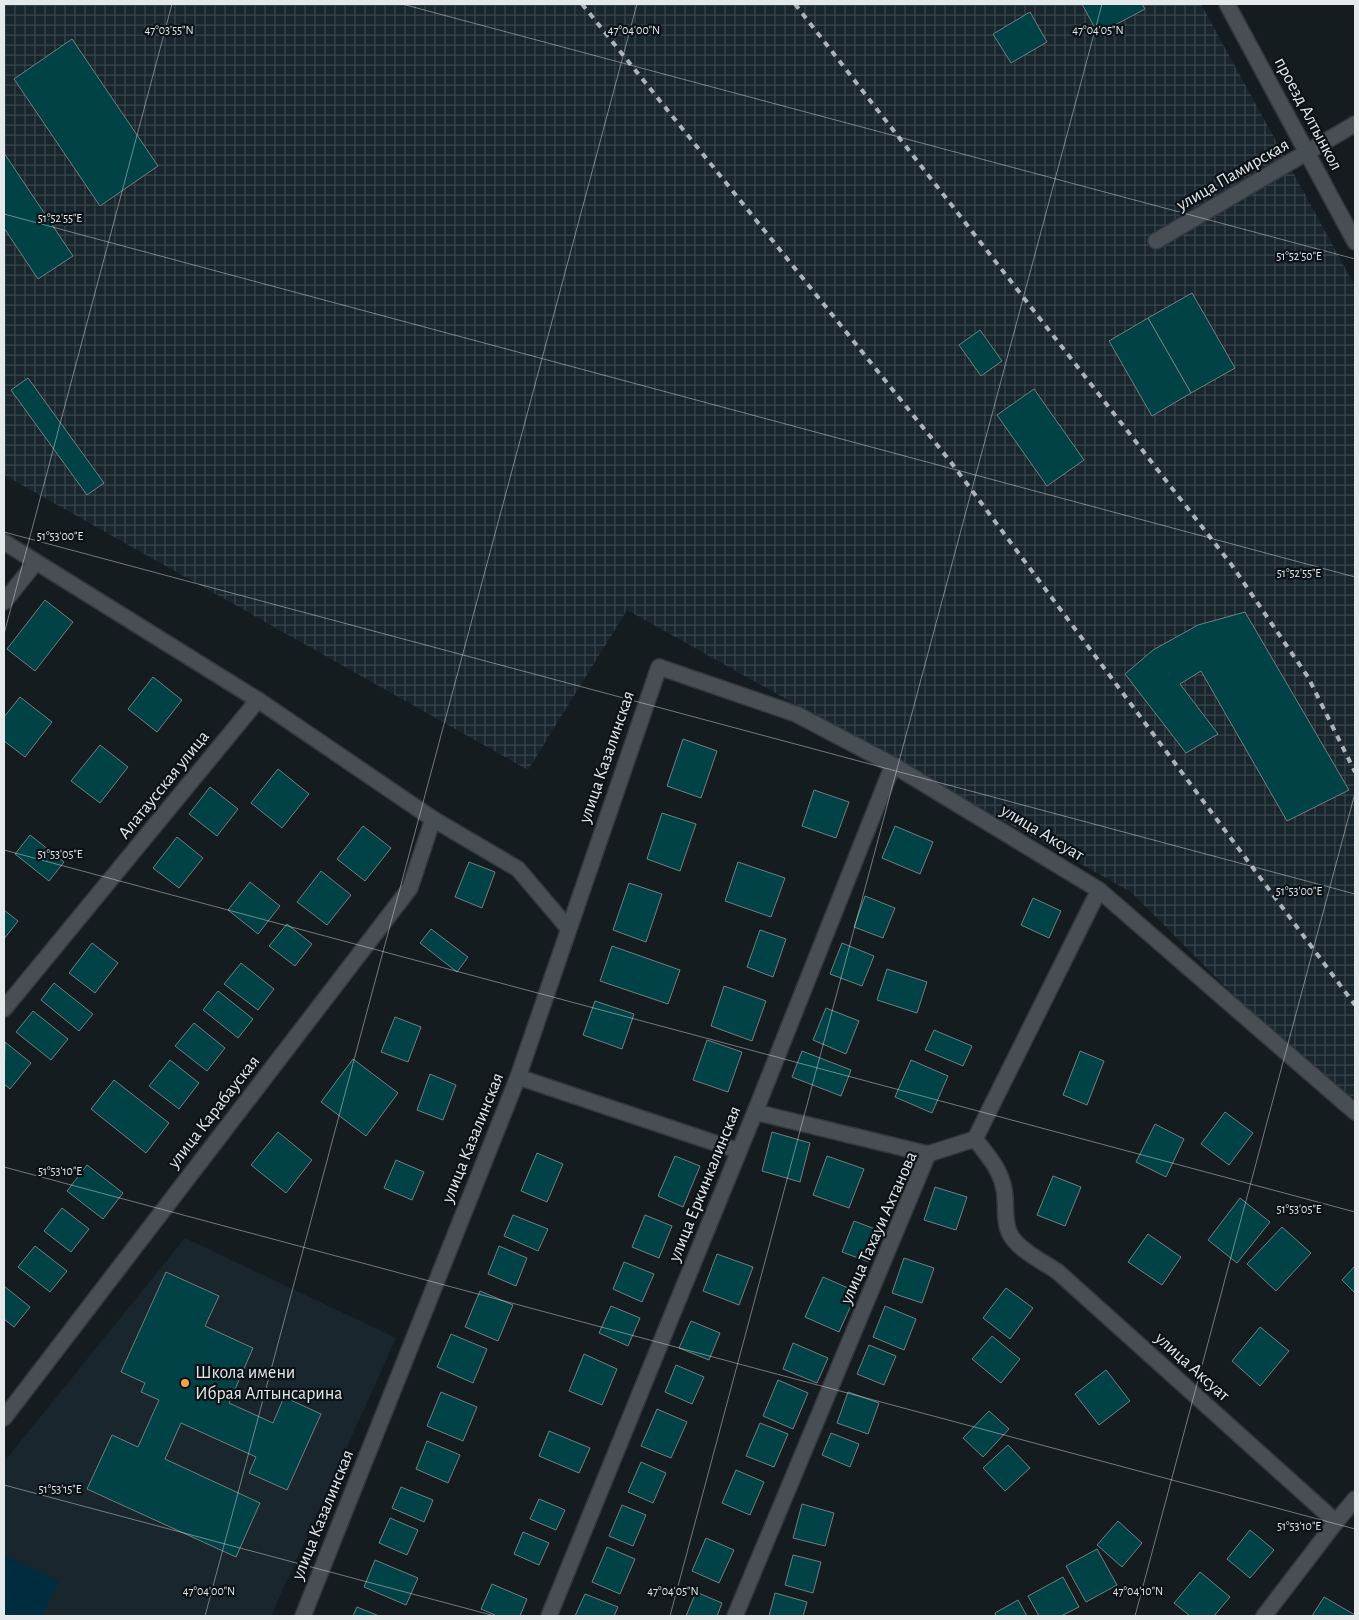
<svg xmlns="http://www.w3.org/2000/svg" width="1359" height="1620" viewBox="0 0 1359 1620" font-family="'Alegreya Sans',sans-serif">
<defs>
<pattern id="industrial-grid" width="8" height="8" patternUnits="userSpaceOnUse" patternTransform="scale(1.25)"><rect width="8" height="8" fill="#19262e"/><path d="M0 4h8M4 0v8" fill="none" stroke="#3a464c"/></pattern>
</defs>
<rect width="100%" height="100%" fill="#151c20"/>
<path fill="#19262e" d="M185,1238l211,100 -125,278h-267v-154z"/>
<path fill="url(#industrial-grid)" d="M4,4h1197l154,282v831l-224,-225 -504,-282 -99,160 -524,-295z"/>
<path fill="#002c40" d="M6,1556l53,25 -17,35h-38v-55z"/>
<g fill="#004245" stroke="#737e7f">
<path d="M1082,4h60l3,5 -47,25z"/>
<path d="M1030,12l17,30 -36,21 -18,-29z"/>
<path d="M72,39l86,127 -58,40 -86,-127z"/>
<path d="M4,153l69,103 -35,23 -34,-51z"/>
<path d="M1192,293l43,75 -44,25 -43,-75z"/>
<path d="M1148,318l43,75 -39,23 -43,-75z"/>
<path d="M980,330l22,31 -21,15 -22,-31z"/>
<path d="M28,378l76,105 -17,12 -76,-105z"/>
<path d="M1034,389l50,71 -37,26 -50,-71z"/>
<path d="M45,600l28,22 -38,49 -28,-22z"/>
<path d="M1245,612l104,178 -62,31 -86,-150 -21,13 38,50 -32,19 -61,-79 28,-24 45,-25z"/>
<path d="M153,677l29,23 -25,32 -29,-23z"/>
<path d="M20,697l32,25 -27,35 -21,-16v-24z"/>
<path d="M683,739l34,12 -16,47 -34,-12z"/>
<path d="M100,745l28,22 -28,36 -29,-22z"/>
<path d="M278,769l31,25 -27,34 -31,-25z"/>
<path d="M210,787l28,22 -21,27 -28,-22z"/>
<path d="M814,790l35,12 -13,36 -34,-12z"/>
<path d="M662,813l34,11 -16,47 -33,-12z"/>
<path d="M363,826l28,22 -26,33 -28,-22z"/>
<path d="M895,826l38,16 -13,32 -38,-16z"/>
<path d="M30,835l34,27 -15,19 -34,-27z"/>
<path d="M177,837l26,21 -24,30 -26,-20z"/>
<path d="M469,862l26,10 -13,36 -27,-11z"/>
<path d="M738,862l47,16 -14,39 -46,-16z"/>
<path d="M321,871l30,24 -24,30 -30,-23z"/>
<path d="M250,882l30,24 -22,28 -30,-24z"/>
<path d="M629,883l33,11 -16,48 -33,-12z"/>
<path d="M865,896l30,12 -12,30 -29,-11z"/>
<path d="M1033,898l28,13 -12,27 -28,-13z"/>
<path d="M4,910l14,11 -14,18z"/>
<path d="M287,924l25,20 -17,22 -26,-20z"/>
<path d="M431,929l37,28 -11,15 -37,-29z"/>
<path d="M760,930l26,9 -13,38 -26,-10z"/>
<path d="M92,943l26,20 -23,30 -26,-20z"/>
<path d="M842,943l32,13 -12,30 -32,-12z"/>
<path d="M612,946l68,24 -12,34 -68,-23z"/>
<path d="M241,963l33,26 -16,21 -34,-26z"/>
<path d="M887,969l40,13 -10,31 -40,-13z"/>
<path d="M54,983l39,31 -14,17 -38,-31z"/>
<path d="M724,986l42,15 -14,40 -41,-15z"/>
<path d="M218,991l35,28 -15,19 -35,-28z"/>
<path d="M595,1001l39,13 -12,35 -39,-14z"/>
<path d="M826,1008l33,13 -13,33 -33,-14z"/>
<path d="M33,1011l35,28 -17,21 -35,-28z"/>
<path d="M395,1017l26,10 -13,35 -27,-10z"/>
<path d="M194,1023l31,25 -18,23 -32,-25z"/>
<path d="M934,1030l38,16 -9,20 -38,-16z"/>
<path d="M707,1040l35,12 -14,40 -35,-12z"/>
<path d="M5,1042l26,21 -21,26 -6,-5z"/>
<path d="M802,1051l49,19 -10,26 -49,-19z"/>
<path d="M1080,1051l24,10 -17,44 -24,-10z"/>
<path d="M353,1059l45,34 -32,43 -45,-34z"/>
<path d="M170,1060l29,23 -20,26 -30,-23z"/>
<path d="M911,1060l37,16 -16,37 -37,-16z"/>
<path d="M430,1074l26,11 -13,35 -26,-10z"/>
<path d="M114,1080l55,43 -23,30 -55,-44z"/>
<path d="M1225,1112l28,21 -24,32 -28,-21z"/>
<path d="M1155,1124l29,15 -18,38 -30,-15z"/>
<path d="M278,1132l34,28 -26,33 -35,-28z"/>
<path d="M772,1132l38,11 -10,39 -38,-11z"/>
<path d="M537,1153l26,11 -16,38 -26,-11z"/>
<path d="M675,1156l25,10 -17,41 -25,-11z"/>
<path d="M827,1156l37,13 -15,39 -36,-13z"/>
<path d="M396,1160l28,12 -12,28 -28,-12z"/>
<path d="M87,1165l36,28 -20,26 -36,-28z"/>
<path d="M1053,1176l28,11 -16,39 -28,-11z"/>
<path d="M935,1187l32,10 -11,33 -32,-10z"/>
<path d="M1240,1198l30,24 -33,41 -29,-23z"/>
<path d="M62,1208l27,21 -18,23 -27,-21z"/>
<path d="M513,1215l35,14 -10,22 -34,-15z"/>
<path d="M645,1215l27,11 -13,32 -27,-11z"/>
<path d="M854,1221l26,10 -11,31 -27,-10z"/>
<path d="M1282,1227l29,26 -35,38 -29,-27z"/>
<path d="M1148,1234l33,23 -19,28 -34,-23z"/>
<path d="M35,1246l32,25 -17,21 -32,-25z"/>
<path d="M499,1246l28,12 -11,28 -28,-12z"/>
<path d="M717,1254l36,13 -14,38 -36,-14z"/>
<path d="M904,1258l30,10 -12,35 -30,-10z"/>
<path d="M624,1262l30,12 -12,28 -29,-13z"/>
<path d="M1355,1266v27l-13,-13z"/>
<path d="M166,1272l53,24 -14,30 48,22 -24,55 44,20 11,-26 37,17 -34,76 -38,-17 7,-16 -75,-34 -16,36 95,44 -24,54 -149,-68 25,-54 26,12 21,-47 -18,-8 4,-9 -24,-11z"/>
<path d="M823,1277l34,15 -18,40 -34,-15z"/>
<path d="M4,1286l26,21 -16,20 -10,-8z"/>
<path d="M1006,1288l27,20 -23,31 -27,-21z"/>
<path d="M480,1291l33,14 -15,36 -33,-14z"/>
<path d="M611,1306l29,12 -12,28 -29,-13z"/>
<path d="M885,1306l31,13 -12,31 -31,-13z"/>
<path d="M691,1321l29,12 -11,27 -30,-12z"/>
<path d="M1260,1327l29,24 -29,35 -28,-25z"/>
<path d="M451,1334l36,15 -14,34 -36,-16z"/>
<path d="M992,1336l28,23 -19,24 -29,-24z"/>
<path d="M793,1343l35,15 -11,25 -34,-14z"/>
<path d="M869,1345l27,11 -12,29 -27,-11z"/>
<path d="M584,1354l33,15 -15,36 -33,-14z"/>
<path d="M676,1365l28,12 -12,27 -27,-12z"/>
<path d="M1106,1370l24,31 -31,24 -24,-31z"/>
<path d="M778,1380l30,13 -15,36 -30,-13z"/>
<path d="M441,1392l36,15 -14,34 -36,-15z"/>
<path d="M848,1392l31,11 -11,31 -31,-11z"/>
<path d="M657,1409l30,13 -16,36 -30,-12z"/>
<path d="M989,1411l20,18 -26,28 -20,-19z"/>
<path d="M760,1423l28,11 -14,33 -28,-11z"/>
<path d="M549,1431l41,17 -11,25 -40,-17z"/>
<path d="M831,1433l28,11 -9,23 -28,-12z"/>
<path d="M427,1441l33,14 -12,28 -32,-14z"/>
<path d="M1008,1445l22,23 -25,23 -22,-23z"/>
<path d="M641,1462l25,11 -13,30 -25,-11z"/>
<path d="M736,1470l28,12 -14,33 -28,-12z"/>
<path d="M401,1487l32,13 -9,22 -32,-14z"/>
<path d="M539,1499l26,11 -9,20 -26,-11z"/>
<path d="M802,1504l32,9 -9,33 -32,-8z"/>
<path d="M622,1505l24,10 -13,31 -24,-10z"/>
<path d="M390,1518l28,12 -11,25 -28,-12z"/>
<path d="M1118,1521l24,22 -20,24 -25,-22z"/>
<path d="M1250,1530l24,20 -24,28 -23,-19z"/>
<path d="M523,1532l26,11 -10,22 -25,-11z"/>
<path d="M706,1538l28,12 -15,33 -27,-12z"/>
<path d="M607,1547l28,12 -15,35 -28,-12z"/>
<path d="M1097,1549l20,36 -31,17 -20,-36z"/>
<path d="M793,1555l28,7 -8,31 -28,-8z"/>
<path d="M375,1560l43,18 -12,27 -42,-18z"/>
<path d="M1200,1572l30,25 -16,19h-24l-16,-13z"/>
<path d="M1063,1577l16,30 -18,9h-22l-11,-20z"/>
<path d="M492,1584l35,15 -7,17h-23l-16,-7z"/>
<path d="M696,1592l26,11 -5,13h-31z"/>
<path d="M775,1593l32,9 -4,14h-34z"/>
<path d="M585,1594l33,13 -4,9h-39z"/>
<path d="M1324,1597l31,18v1h-43z"/>
<path d="M1018,1600l9,16h-31l-1,-3z"/>
<path d="M357,1607l22,9h-26z"/>
</g>
<g fill="none" stroke-linecap="round" stroke-linejoin="round">
<g stroke="#34383c" stroke-width="18">
<g id="minor">
<path d="M1156,241l199,-117"/>
<path d="M4,542l254,158 175,119 85,50 50,59"/>
<path d="M4,602l32,-40"/>
<path d="M4,1009l254,-309"/>
<path d="M518,1077l221,74"/>
<path d="M755,1112l173,42"/>
<path d="M975,1139c12,16 25,29 29,50 3,14 -1,32 6,45 7,15 35,29 48,38l278,250 -72,94"/>
<path d="M4,1418l406,-530 23,-69"/>
<path d="M1336,1522l19,-23"/>
<path d="M303,1616l215,-539 141,-410 137,47 97,51 206,125 256,222"/>
<path d="M549,1616l206,-504 138,-347"/>
<path d="M735,1616l193,-462 47,-15 124,-249"/>
</g>
</g>
<g stroke="#34383c" stroke-width="18">
<path id="secondary" d="M1227,4l128,238"/>
</g>
<use href="#minor" stroke="#474f54" stroke-width="15"/>
<use href="#secondary" stroke="#474f54" stroke-width="15"/>
<g stroke="#aeb3b7" stroke-width="4" stroke-dasharray="6 6" stroke-linecap="butt">
<path d="M582,4l368,457 405,544"/>
<path d="M795,4l436,560 77,113 47,95"/>
</g>
</g>
<path fill="none" stroke="#e4e9ec" stroke-width="1" stroke-opacity="0.45" d="M402,4l953,255M4,214l1351,363M4,532l1351,362M4,634l168,-630M4,850l1351,362M4,1167l1351,362M4,1485l491,131M205,1616l432,-1612M670,1616l432,-1612M1135,1616l220,-823"/>
<circle fill="#f7a149" stroke="#0c1317" stroke-width="2" cx="185" cy="1383" r="5"/>
<g text-anchor="middle" dominant-baseline="central" stroke-width="4.5" stroke-linejoin="round" paint-order="stroke">
<g font-size="18" fill="#e4e9ec" stroke="#0c1317">
<text transform="translate(1308 114) rotate(62)">проезд Алтынкол</text>
<text transform="translate(1233 175) rotate(-30)">улица Памирская</text>
<text transform="translate(607 757) rotate(-71)">улица Казалинская</text>
<text transform="translate(164 785) rotate(-51)">Алатаусская улица</text>
<text transform="translate(1042 833) rotate(31)">улица Аксуат</text>
<text transform="translate(214 1112) rotate(-52)">улица Карабауская</text>
<text transform="translate(473 1138) rotate(-68)">улица Казалинская</text>
<text transform="translate(705 1184) rotate(-68)">улица Еркинкалинская</text>
<text transform="translate(879 1228) rotate(-66)">улица Тахауи Ахтанова</text>
<text transform="translate(1192 1367) rotate(42)">улица Аксуат</text>
<text transform="translate(323 1515) rotate(-68)">улица Казалинская</text>
</g>
<g font-size="18" fill="#e4e9ec" stroke="#0c1317" text-anchor="start">
<text x="195" y="1373">Школа имени<tspan x="195" dy="21">Ибрая Алтынсарина</tspan></text>
</g>
</g>
<g font-size="12" text-anchor="middle" fill="#e4e9ec" stroke="#0c1317" stroke-width="4.5" stroke-linejoin="round" paint-order="stroke">
<text x="169" y="34">47°03'55"N</text>
<text x="634" y="34">47°04'00"N</text>
<text x="1098" y="34">47°04'05"N</text>
<text x="60" y="222">51°52'55"E</text>
<text x="1299" y="260">51°52'50"E</text>
<text x="60" y="540">51°53'00"E</text>
<text x="1299" y="577">51°52'55"E</text>
<text x="60" y="858">51°53'05"E</text>
<text x="1299" y="895">51°53'00"E</text>
<text x="60" y="1175">51°53'10"E</text>
<text x="1299" y="1213">51°53'05"E</text>
<text x="60" y="1493">51°53'15"E</text>
<text x="1299" y="1530">51°53'10"E</text>
<text x="209" y="1595">47°04'00"N</text>
<text x="673" y="1595">47°04'05"N</text>
<text x="1138" y="1595">47°04'10"N</text>
</g>
<rect width="1359" height="1620" fill="none" stroke="#e4e9ec" stroke-width="10"/>
</svg>
